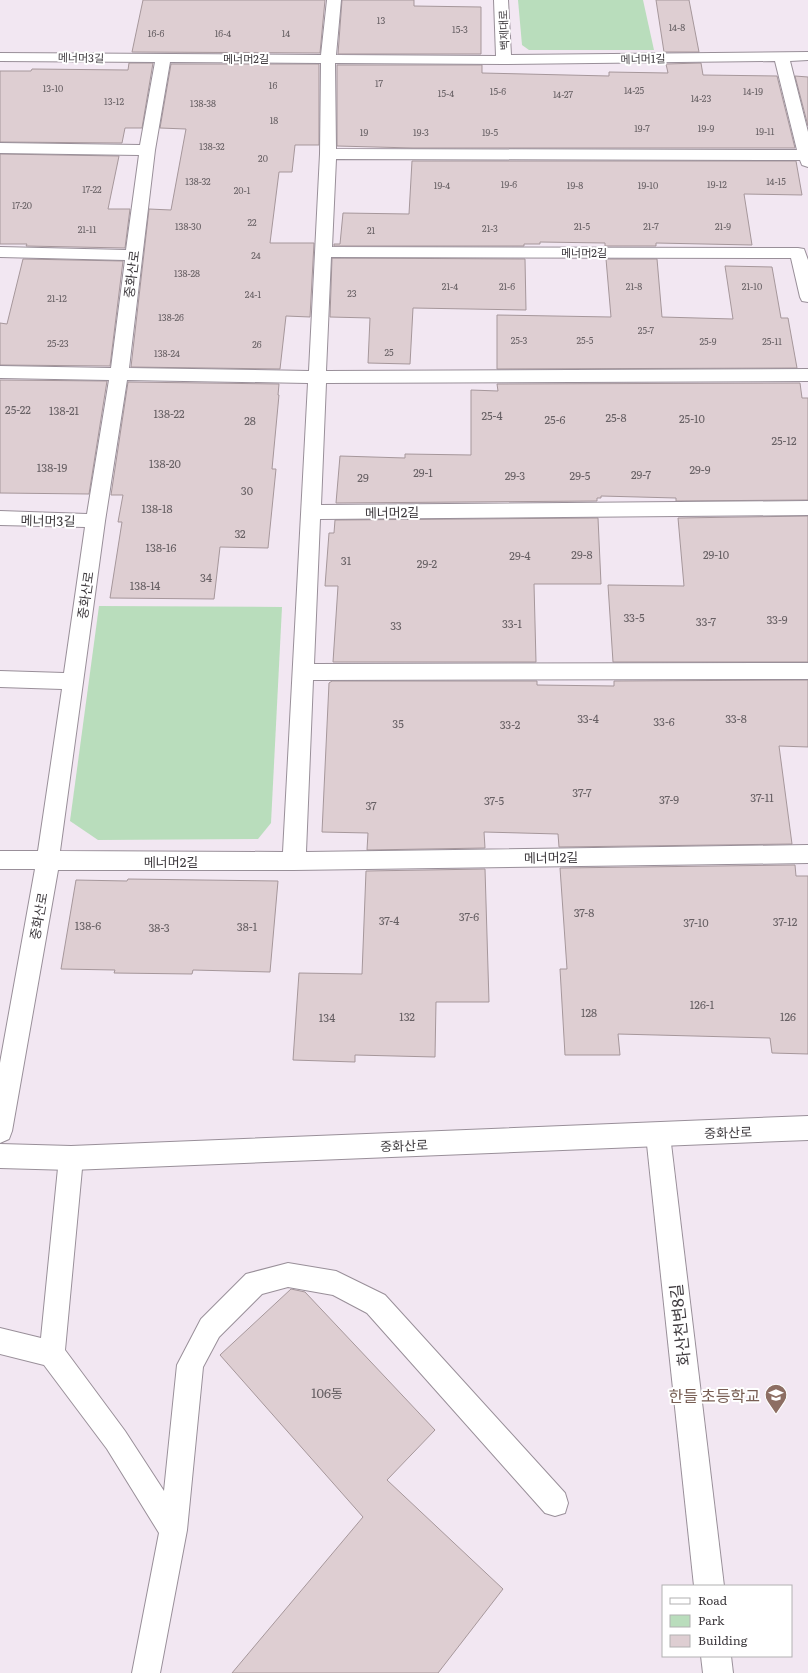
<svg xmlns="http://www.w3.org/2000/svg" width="808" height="1673" viewBox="0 0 808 1673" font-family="Literata,'Noto Sans KR',serif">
<rect width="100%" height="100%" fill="#f2e7f2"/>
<g fill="#b9ddbc">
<path d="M518,0h125l11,50h-125l-7,-5z"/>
<path d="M99,606l183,1 -11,216 -13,16 -160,1 -28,-19z"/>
</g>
<g fill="#deced2" stroke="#a6979b">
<path d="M143,0h182l-5,53 -188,-1z"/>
<path d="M342,0h72v6l67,1v47h-143z"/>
<path d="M656,0h33l10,52h-35z"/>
<path d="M129,63h24l-11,65h-17l-3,15 -122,-1v-71h31l1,-2 96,1z"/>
<path d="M701,63l2,12 74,1 18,72h-382l-76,-2v-81h145v8l127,3v-4l59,1 -2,-9z"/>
<path d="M171,64h148v81h-24l-3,27h-13l-9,71h44l-4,74 -24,-1 -6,53 -149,-2 18,-158 22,1 15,-81 -26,-1z"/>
<path d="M795,76l13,1v49z"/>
<path d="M0,154l119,2 -11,53h22l-5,39 -99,-2 1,-2h-27z"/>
<path d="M412,161h384l6,34 -58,-1 8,51 -96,-2v3h-51v-3l-65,-1v2h-16v2h-190v-2h6l3,-31 66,1z"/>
<path d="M332,258l193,1 1,51 -113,-2 -3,56 -42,-1 2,-45 -40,-1z"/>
<path d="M23,259l100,2 -13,105 -110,-1v-42l7,1z"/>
<path d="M606,259h51l5,58 71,2 -8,-53 47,1 9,51h7l9,50 -300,1v-54l114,2z"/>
<path d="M0,380l107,1 -18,113 -89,-1z"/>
<path d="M128,382l151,2 -1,11h1l-7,74h4l-8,79 -48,-1 -6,52 -104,-1 12,-76h-4l5,-27h-12z"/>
<path d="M800,383l2,15h6v102l-132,1v-3l-75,-2v2h-4v3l-261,2 4,-47 65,2v-4l66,1v-65l27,1 -1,-7z"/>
<path d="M808,516v146h-195l-5,-77 76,1 -6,-68z"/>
<path d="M598,518l3,66h-67l2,78h-203l5,-76h-13l4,-53h5l1,-13z"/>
<path d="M808,680v67l-29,-1 13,98 -233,3 -1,-13 -74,-2 1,16 -118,2 1,-17 -46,-1 7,-149 3,-2h205v4l77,1v-5z"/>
<path d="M795,865l1,11h12v178l-36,-1 -2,-15 -152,-4 2,21h-55l-5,-86h7l-7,-101z"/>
<path d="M485,869l4,133h-53l-1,55 -80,-2v7l-62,-2 6,-87 63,1 4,-103z"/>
<path d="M128,879l150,2 -8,91 -77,-2 -1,4 -78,-1 1,-3 -54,-1 15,-89 51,1z"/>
<path d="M291,1289l14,3 130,138 -48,50 116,109 -65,84h-206l131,-156 -143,-162z"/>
</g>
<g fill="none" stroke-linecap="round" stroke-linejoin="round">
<g stroke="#998f99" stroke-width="2">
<path id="service" d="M71,1147l8,3 4,8 -18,192 60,81 39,60 13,-126 24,-46 45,-45 42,-11 48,8 49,24 180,198 3,10 -3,10 -10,3 -10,-3 -178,-200 -34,-18 -45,-8 -26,7 -43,43 -16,30 -16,163 -27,143h-28l27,-140 -52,-84 -63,-84 -44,-11v-26l41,10 18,-180 4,-8z"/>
</g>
<g stroke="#998f99" stroke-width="2">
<g id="minor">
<path d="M327,0h14l-5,55 160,1 -2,-56h14l3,55 297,-3v8l-18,1 18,71v35l-6,-2 -2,-5 -464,-1 -4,88 466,1 6,1 4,11v42l-6,-1 -2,-4 -9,-39 -460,-1 -5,114 482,-2v12l-482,2 -5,122 487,-4v14l-488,4 -6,145 494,-1v16l-495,1 -7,172 502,-7v18l-514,7h-236l-46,261 -3,8 -9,4v-80l35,-194h-35v-18h38l24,-162 -62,-2v-16l64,2 21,-146 -85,-2v-14l87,3 22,-134 -109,-2v-12l111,2 14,-108 -125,-3v-10l126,3 13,-95 -139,-2v-10l140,2 15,-83 -155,-1v-8l321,2zM775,61l22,89 -461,-1 -1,-86 169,1zM170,62l151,1 -1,91 -11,217 -180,-3 26,-218zM127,380l181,3 -25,469 -223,-1 45,-330z"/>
<path d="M658,1123l9,4 3,8 54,451h-30l-48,-451 3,-8z"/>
<path d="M701,1656h30l2,17h-30z"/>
</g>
</g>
<g stroke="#998f99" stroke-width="2">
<path id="tertiary" d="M808,1116v24l-737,30 -71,-2v-24l71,2z"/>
</g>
<use href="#service" fill="#fff" fill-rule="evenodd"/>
<use href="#minor" fill="#fff" fill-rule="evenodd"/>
<use href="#tertiary" fill="#fff" fill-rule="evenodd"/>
</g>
<defs>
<g id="school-pin" transform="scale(1.15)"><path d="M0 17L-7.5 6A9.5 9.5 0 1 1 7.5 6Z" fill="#8d6e63" stroke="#fff"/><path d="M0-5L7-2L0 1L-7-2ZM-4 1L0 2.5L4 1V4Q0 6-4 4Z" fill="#fff"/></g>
</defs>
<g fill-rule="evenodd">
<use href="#school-pin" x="776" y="1395"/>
</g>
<g text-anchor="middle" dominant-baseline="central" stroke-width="4" stroke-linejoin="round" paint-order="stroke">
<g font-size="9" fill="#676064">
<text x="381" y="20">13</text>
<text x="677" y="27">14-8</text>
<text x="460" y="29">15-3</text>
<text x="156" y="33">16-6</text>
<text x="223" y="33">16-4</text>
<text x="286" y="33">14</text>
<text x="379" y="83">17</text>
<text x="273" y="85">16</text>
<text x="53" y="88">13-10</text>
<text x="634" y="90">14-25</text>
<text x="498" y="91">15-6</text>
<text x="753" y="91">14-19</text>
<text x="446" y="93">15-4</text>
<text x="563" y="94">14-27</text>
<text x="701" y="98">14-23</text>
<text x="114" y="101">13-12</text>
<text x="203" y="103">138-38</text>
<text x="274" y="120">18</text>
<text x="642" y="128">19-7</text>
<text x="706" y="128">19-9</text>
<text x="765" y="131">19-11</text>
<text x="364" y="132">19</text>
<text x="421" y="132">19-3</text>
<text x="490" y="132">19-5</text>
<text x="212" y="146">138-32</text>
<text x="263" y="158">20</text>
<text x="198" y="181">138-32</text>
<text x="776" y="181">14-15</text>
<text x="509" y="184">19-6</text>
<text x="717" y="184">19-12</text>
<text x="442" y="185">19-4</text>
<text x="575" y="185">19-8</text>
<text x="648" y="185">19-10</text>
<text x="92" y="189">17-22</text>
<text x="242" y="190">20-1</text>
<text x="22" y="205">17-20</text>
<text x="252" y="222">22</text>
<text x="188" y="226">138-30</text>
<text x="582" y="226">21-5</text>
<text x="651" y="226">21-7</text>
<text x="723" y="226">21-9</text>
<text x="490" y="228">21-3</text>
<text x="87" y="229">21-11</text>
<text x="371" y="230">21</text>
<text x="256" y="255">24</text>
<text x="187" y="273">138-28</text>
<text x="450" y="286">21-4</text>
<text x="507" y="286">21-6</text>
<text x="634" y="286">21-8</text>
<text x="752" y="286">21-10</text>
<text x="352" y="293">23</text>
<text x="253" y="294">24-1</text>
<text x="57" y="298">21-12</text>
<text x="171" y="317">138-26</text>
<text x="646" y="330">25-7</text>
<text x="519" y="340">25-3</text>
<text x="585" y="340">25-5</text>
<text x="708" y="341">25-9</text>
<text x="772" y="341">25-11</text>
<text x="58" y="343">25-23</text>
<text x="257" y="344">26</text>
<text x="389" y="352">25</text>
<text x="167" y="353">138-24</text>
</g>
<g font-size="11" fill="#3f3b3f" stroke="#fff">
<text transform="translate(503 30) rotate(-93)">백제대로</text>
<text transform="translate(81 57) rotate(1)">메너머3길</text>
<text x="246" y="58">메너머2길</text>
<text transform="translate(643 58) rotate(-1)">메너머1길</text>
<text x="584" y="252">메너머2길</text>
</g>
<g font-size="11" fill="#676064">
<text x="18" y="409">25-22</text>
<text x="64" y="410">138-21</text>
<text x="169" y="413">138-22</text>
<text x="492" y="415">25-4</text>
<text x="616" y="417">25-8</text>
<text x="692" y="418">25-10</text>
<text x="555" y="419">25-6</text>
<text x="250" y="420">28</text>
<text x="784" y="440">25-12</text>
<text x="165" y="463">138-20</text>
<text x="52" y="467">138-19</text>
<text x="700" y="469">29-9</text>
<text x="423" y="472">29-1</text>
<text x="641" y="474">29-7</text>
<text x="515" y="475">29-3</text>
<text x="580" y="475">29-5</text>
<text x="363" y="477">29</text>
<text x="247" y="490">30</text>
<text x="157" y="508">138-18</text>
<text x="240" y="533">32</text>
<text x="161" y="547">138-16</text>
<text x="582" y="554">29-8</text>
<text x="716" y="554">29-10</text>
<text x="520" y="555">29-4</text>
<text x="346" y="560">31</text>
<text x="427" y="563">29-2</text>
<text x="206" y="577">34</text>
<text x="145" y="585">138-14</text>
<text x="634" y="617">33-5</text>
<text x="777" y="619">33-9</text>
<text x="706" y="621">33-7</text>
<text x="512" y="623">33-1</text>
<text x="396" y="625">33</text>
<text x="588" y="718">33-4</text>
<text x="736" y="718">33-8</text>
<text x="664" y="721">33-6</text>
<text x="398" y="723">35</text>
<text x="510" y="724">33-2</text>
<text x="582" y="792">37-7</text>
<text x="762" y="797">37-11</text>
<text x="669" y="799">37-9</text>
<text x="494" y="800">37-5</text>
<text x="371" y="805">37</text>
<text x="584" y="912">37-8</text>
<text x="469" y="916">37-6</text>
<text x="389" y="920">37-4</text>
<text x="785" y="921">37-12</text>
<text x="696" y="922">37-10</text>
<text x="88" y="925">138-6</text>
<text x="247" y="926">38-1</text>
<text x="159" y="927">38-3</text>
<text x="702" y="1004">126-1</text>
<text x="589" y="1012">128</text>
<text x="407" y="1016">132</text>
<text x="788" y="1016">126</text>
<text x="327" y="1017">134</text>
</g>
<g font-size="13" fill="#3f3b3f" stroke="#fff">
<text transform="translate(131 274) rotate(-83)">중화산로</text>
<text transform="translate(392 512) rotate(-1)">메너머2길</text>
<text transform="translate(48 520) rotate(1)">메너머3길</text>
<text transform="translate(85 595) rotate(-82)">중화산로</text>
<text transform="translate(551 857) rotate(-1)">메너머2길</text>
<text x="171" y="861">메너머2길</text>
<text transform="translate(38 916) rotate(-80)">중화산로</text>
<text transform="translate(728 1132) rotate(-2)">중화산로</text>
<text transform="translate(404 1145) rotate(-2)">중화산로</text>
</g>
<g font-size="13" fill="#676064">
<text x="327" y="1392">106동</text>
</g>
<g font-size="16" fill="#3f3b3f" stroke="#fff">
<text transform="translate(679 1325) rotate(-96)">화산천변8길</text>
</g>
<g font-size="16" fill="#785e54" stroke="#fff" text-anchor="end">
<text x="760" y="1395">한들 초등학교</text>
</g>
</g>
<rect x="662" y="1585" width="130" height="72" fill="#ffffff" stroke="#b2b1b2"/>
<rect x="670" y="1598" width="20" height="6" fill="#ffffff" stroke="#b2b1b2"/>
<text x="698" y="1605" font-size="12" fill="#3f3b3f">Road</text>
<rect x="670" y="1615" width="20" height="12" fill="#b9ddbc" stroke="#b2b1b2"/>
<text x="698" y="1625" font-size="12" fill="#3f3b3f">Park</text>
<rect x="670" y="1635" width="20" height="12" fill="#deced2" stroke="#b2b1b2"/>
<text x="698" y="1645" font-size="12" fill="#3f3b3f">Building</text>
</svg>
